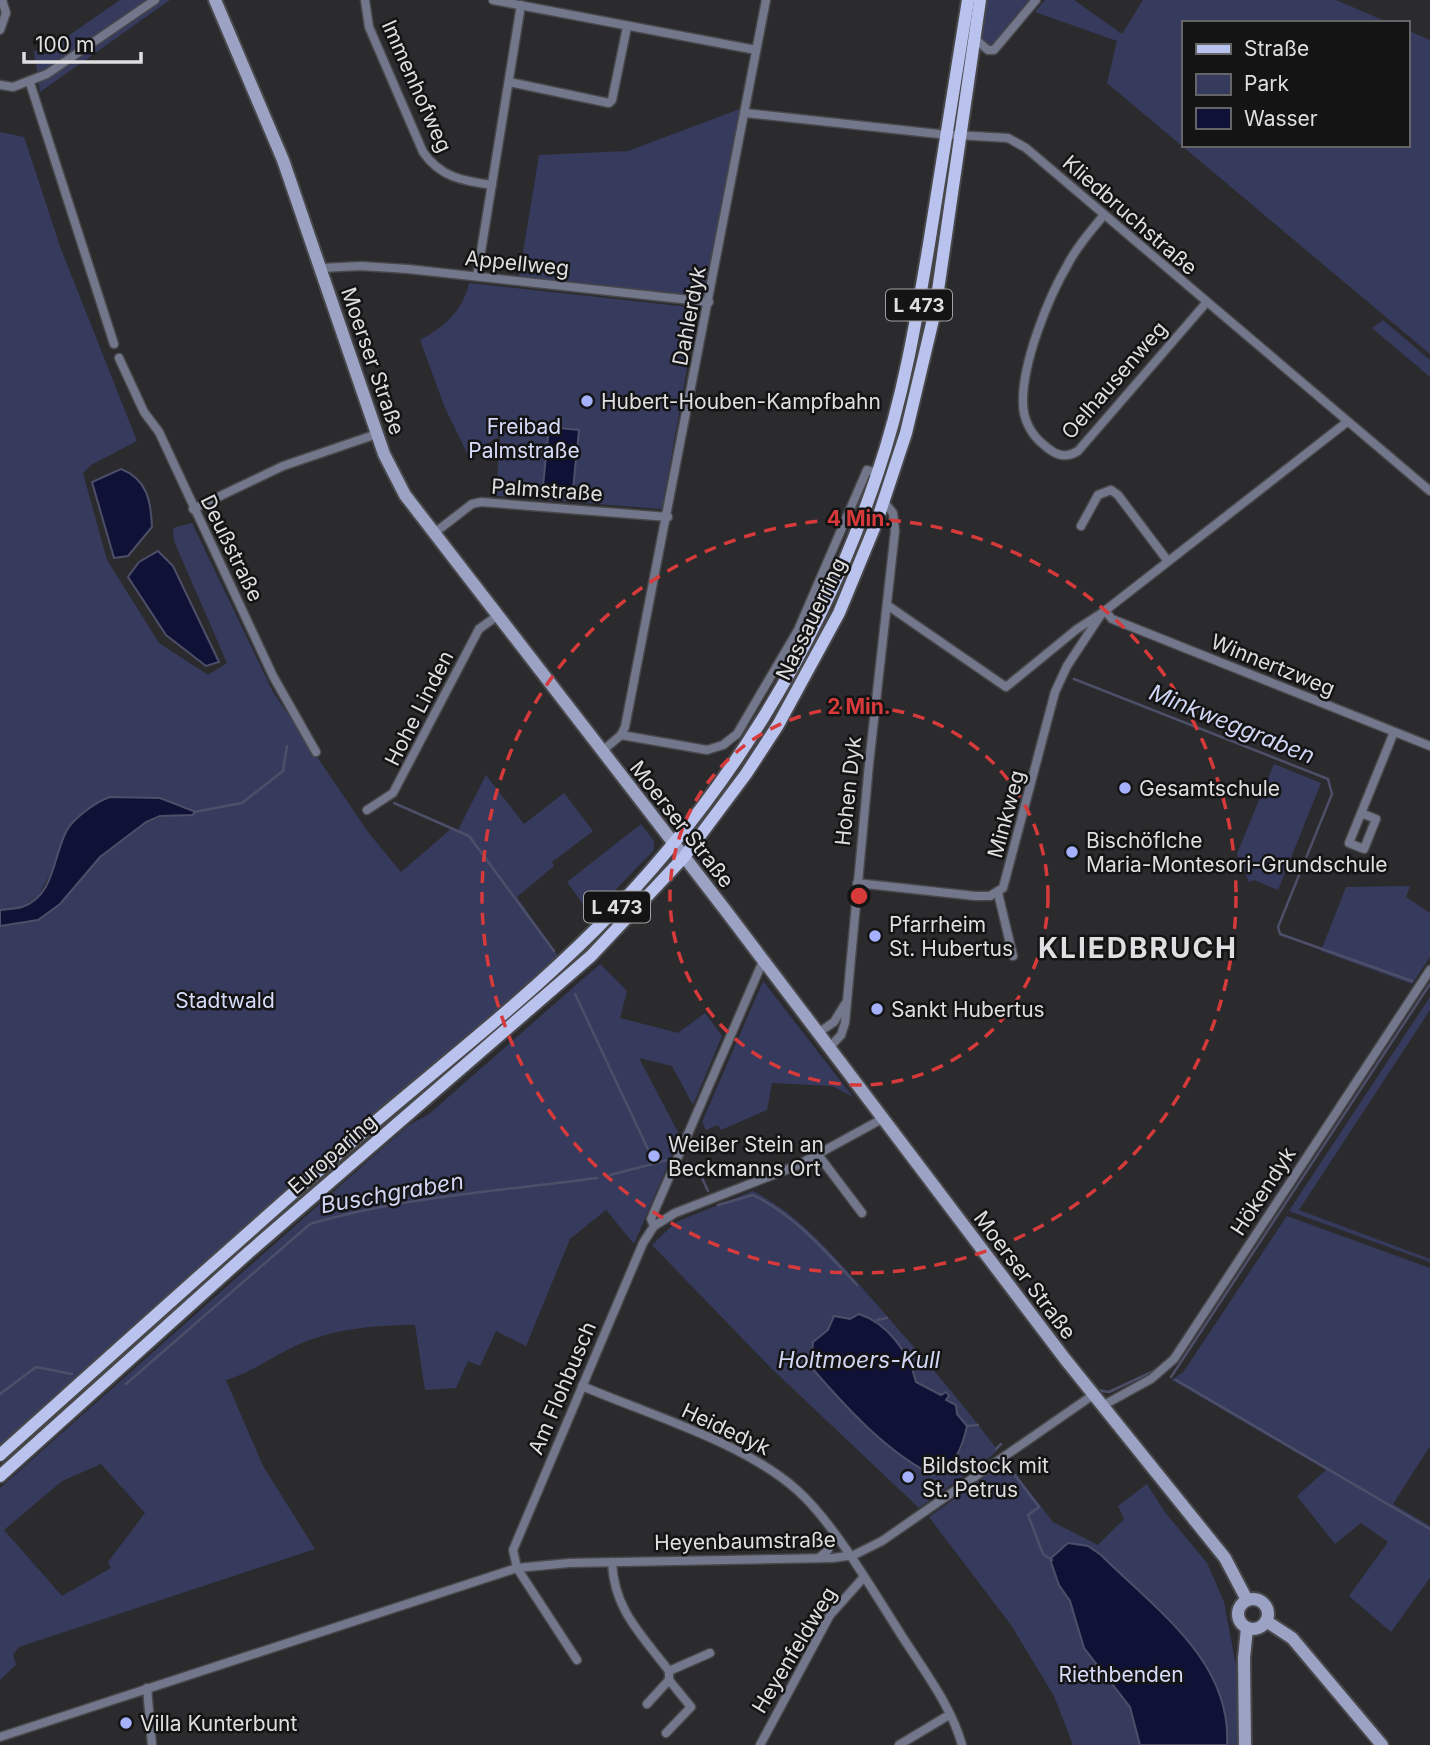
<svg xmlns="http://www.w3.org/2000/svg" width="1430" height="1745" viewBox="0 0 1430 1745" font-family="Inter,sans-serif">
<rect width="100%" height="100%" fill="#2b2b2e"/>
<g fill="#363b5e" fill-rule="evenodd">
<path d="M120,0h50l-130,92 -6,-41 11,1z"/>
<path d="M986,0h46l-34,42 -10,5 -7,-9z"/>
<path d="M1045,0h29l48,34 21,-34h193l54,23h-207v122h224v-115l23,10v314l-323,-271 10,-42 -82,-29z"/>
<path d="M740,109l-35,188 -186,-20 20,-122 89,-4z"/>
<path d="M0,132l24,5 37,112 76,192 -46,24 -8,8 24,87 52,83 49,32 19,-12 -53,-122 -1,-13 19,-5 81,169 95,140 33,40 50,-43 -54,-24 61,25 28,-55 38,49 40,-31 29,38 -41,31 2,4 -37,31 42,60 -559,489v-520c58,-3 65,-35 100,-69 21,-21 46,-38 75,-43l-15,-16 -21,1 -81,61 -20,36 -15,11 -23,3z"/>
<path d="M469,283l220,24 7,11 -34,191 -166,-13 4,-60 -32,19 -23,-47 -25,-68c24,-13 43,-29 49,-57z"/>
<path d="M1383,320l47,40v17l-58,-49z"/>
<path d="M1274,764l47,19 -43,107 -24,-10 -5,2 -12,-28z"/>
<path d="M641,824l13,17v9l-63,65 -24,-33z"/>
<path d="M1410,886l-4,11 24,16v44l-18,27 -91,-33 25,-64z"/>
<path d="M600,964l27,27 -7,27 58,15 27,-20 17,23 -29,69 -21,-39 -33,-8 41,78 -46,108 -28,-34 -36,29 -44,107 -30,-15 -16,35 -12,-5 -12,27 -31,2 -10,-65c-43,0 -85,4 -124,23 -21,10 -42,26 -65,32l37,86 52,83 -296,98 -6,8 3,10 -16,15v-192l386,-343 23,-20 20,-11zM101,1464l44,49 -37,49 3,6 -49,28 -58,-66 58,-49z"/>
<path d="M763,981l90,116 -21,-11 -60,-3 -5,27 -46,20 -3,-5 -12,5 -4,-8z"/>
<path d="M1430,997v13l-131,200 131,49v3l-141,-51z"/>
<path d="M753,1191c49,25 83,68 119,108 43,49 85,97 124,149l1,3 -7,6 -71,51 -148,-140 -119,-123 24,-23zM850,1319c25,17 59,31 65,63 37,13 42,30 48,65l-16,22 -32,-3 -82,-74 -22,-25 2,-25 16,-12 1,-9z"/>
<path d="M1287,1216l143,52v178l-37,58 37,22v52l-39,54 -42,-36 39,-54 -27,-19 -26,21 -38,-48 29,-26 -154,-90 12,-9z"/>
<path d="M1006,1461l47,61 45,23 26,-26 -6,-13 29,-22 17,27 43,52 17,39 12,64 2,79h-165l-19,-49 -43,-71 -82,-108z"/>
</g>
<g fill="#0f1136" stroke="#4d4f69" stroke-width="2">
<path d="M549,427l30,3 -6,59 -30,-3z"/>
<path d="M121,469c26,10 30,32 31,58l-24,29 -14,2 -22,-76z"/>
<path d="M158,551l15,15 46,96 -13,4 -40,-31 -38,-58 11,-15z"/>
<path d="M110,797l50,1 36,14 -4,3 -32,1 -14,6 -46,35 -40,47 -22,16 -38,6v-16c7,-1 15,-1 22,-3 33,-11 31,-52 45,-77 7,-12 30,-29 43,-33z"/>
<path d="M859,1314c28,9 50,38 57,68l25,13 5,-3 3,4 -3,4 10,5 1,9 10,12c-5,23 -12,40 -34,49 -47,-23 -88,-69 -122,-108l2,-25 15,-12 6,-14 16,3z"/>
<path d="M1068,1543l20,3 13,9c54,54 131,106 126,190h-87l-10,-38 -46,-59 -14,-47 -11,-16 -9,-26z"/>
</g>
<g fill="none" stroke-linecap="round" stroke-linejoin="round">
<g stroke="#4d4f69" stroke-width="2.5">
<path d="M1074,679l254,100 4,15 -54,133 2,7 132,47"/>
<path d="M394,803l75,33 85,115"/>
<path d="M194,812l48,-9 41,-32 4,-25"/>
<path d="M575,994l79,168"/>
<path d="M687,1162l10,5 11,24"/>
<path d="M610,1175l58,-15"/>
<path d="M718,1205l35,-10c43,21 72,56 104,90"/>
<path d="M877,1320l10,-2"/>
<path d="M1171,1377l259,-393"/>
<path d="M1176,1380l254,149"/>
<path d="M126,1384l184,-160c92,-27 191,-33 287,-46"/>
<path d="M1096,1390l13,2 45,-21"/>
<path d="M0,1394l36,-27 36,7"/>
<path d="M967,1426l11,-1"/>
<path d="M996,1449l5,-5"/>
<path d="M1004,1461l35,46 -11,8 15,39 9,6"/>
</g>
<g stroke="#48484b" stroke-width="11">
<g id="street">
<path d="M365,0l4,27 54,125c17,25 40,29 69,33"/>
<path d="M493,0l263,50"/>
<path d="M0,30l6,-17 -4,-13"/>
<path d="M975,39l13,11h6l42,-50"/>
<path d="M509,82l100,21 3,-3 15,-73"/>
<path d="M30,83l84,261"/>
<path d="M0,85l13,2 34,-13 108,-74"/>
<path d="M745,113l194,21 69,4 18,10 404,343"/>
<path d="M1103,216c-12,15 -26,30 -35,48 -20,34 -46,99 -45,139 0,16 8,32 21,42 11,10 21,14 34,6l128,-148"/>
<path d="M321,268l40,-2 47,3 301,33"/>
<path d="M477,276l44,-271"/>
<path d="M119,358l25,54 15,20 114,244 43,76"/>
<path d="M193,509l90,-43 94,-32"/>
<path d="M1081,526l17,-31 13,-5 7,5 49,65"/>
<path d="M433,534l39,-30 9,-2 187,15"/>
<path d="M1106,612l6,7 318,127"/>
<path d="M1102,613l245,-191"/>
<path d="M621,735l86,15 16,-5 14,-11 61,-104 69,-160 11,3"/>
<path d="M601,752l20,-17 4,-8 141,-727"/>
<path d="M367,810l26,-17 86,-164 18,-13"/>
<path d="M1361,813l15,6 -12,30 -15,-6 45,-111"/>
<path d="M857,883l118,13h15l13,-8 52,-196 12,-26 35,-53 -25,16 -71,58 -119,-82"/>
<path d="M998,893l15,63"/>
<path d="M818,1033l16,-11 11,-18"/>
<path d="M829,1048l12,-13 4,-12 24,-259 26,-233 -2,-18 -9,-11"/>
<path d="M819,1156l43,57"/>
<path d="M654,1226l-3,-7 112,-258"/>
<path d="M582,1386c68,29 161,56 215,104 37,33 76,101 103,143 22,35 51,72 62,112"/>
<path d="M1102,1406l49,-27 23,-20 256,-389"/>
<path d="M819,1558l9,-8 5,-15"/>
<path d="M612,1562c2,48 29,72 57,109l41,-18"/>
<path d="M577,1660l-60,-92 -4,-18 130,-307 11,-17 21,-13 121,-47 86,-47"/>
<path d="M147,1688l5,57"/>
<path d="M647,1704l22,-24"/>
<path d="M666,1733l25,-26 -22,-27v-9"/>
<path d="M0,1737l517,-169 52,-5 264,-5 21,-3 28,-14 211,-146"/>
<path d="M760,1745l70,-130 34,-38"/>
<path d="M899,1745l50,-30"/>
</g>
</g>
<g stroke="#48484b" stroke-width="16">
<g id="secondary">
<path d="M215,0l68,160 101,294 21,41 321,416 339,448 160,199 22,42"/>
<circle cx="1253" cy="1614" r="15"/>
<path d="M1266,1621l26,17 90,107"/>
<path d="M1245,1745l-1,-87 3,-30"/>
</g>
</g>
<g stroke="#48484b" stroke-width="16">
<g id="primary">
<path d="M0,1455c118,-106 235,-212 355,-316 81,-70 165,-134 241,-210 128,-128 223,-282 281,-454 26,-76 39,-153 52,-231 13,-81 26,-163 39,-244"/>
<path d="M0,1476l248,-223 343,-297 93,-99 62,-83 32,-49 61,-112 38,-92 29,-88 29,-122 45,-311"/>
</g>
</g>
<use href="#street" stroke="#73778c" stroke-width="8"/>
<use href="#secondary" stroke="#9ba2c3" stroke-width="12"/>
<use href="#primary" stroke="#bac3ee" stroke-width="12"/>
</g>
<g fill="none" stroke="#d73a3a" stroke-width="3.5" stroke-dasharray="12 9">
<circle cx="859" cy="896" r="189"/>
<circle cx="859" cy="896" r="377"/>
</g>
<g fill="#a5b1fc" stroke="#141415" stroke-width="2.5">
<circle cx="587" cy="401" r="7"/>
<circle cx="1125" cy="788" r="7"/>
<circle cx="1072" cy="852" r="7"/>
<circle cx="875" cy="936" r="7"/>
<circle cx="877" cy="1009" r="7"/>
<circle cx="654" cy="1156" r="7"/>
<circle cx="908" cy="1477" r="7"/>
<circle cx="126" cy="1723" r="7"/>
</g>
<g text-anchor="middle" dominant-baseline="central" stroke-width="5" stroke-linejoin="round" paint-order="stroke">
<g fill="#141415" stroke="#a2a2a4" stroke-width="2">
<rect x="886" y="289.5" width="66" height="31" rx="5"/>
<rect x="584" y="891.5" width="66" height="31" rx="5"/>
</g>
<g font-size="19" font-weight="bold" fill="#dfdfe1">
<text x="919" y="305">L 473</text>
<text x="617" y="907">L 473</text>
</g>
<g font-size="21" fill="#dfdfe1" stroke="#141415">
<text transform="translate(417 86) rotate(66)">Immenhofweg</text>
<text transform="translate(1130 215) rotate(41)">Kliedbruchstraße</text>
<text transform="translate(517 263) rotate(6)">Appellweg</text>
<text transform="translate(689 316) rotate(-79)">Dahlerdyk</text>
<text transform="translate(373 361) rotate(71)">Moerser Straße</text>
<text transform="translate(1114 380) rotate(-49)">Oelhausenweg</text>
<text transform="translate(547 490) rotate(4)">Palmstraße</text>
<text transform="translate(232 548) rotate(64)">Deußstraße</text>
<text transform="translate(811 619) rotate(-64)">Nassauerring</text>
<text transform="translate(1273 665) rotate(22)">Winnertzweg</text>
<text transform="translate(419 708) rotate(-63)">Hohe Linden</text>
<text transform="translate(848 791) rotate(-84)">Hohen Dyk</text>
<text transform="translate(1006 814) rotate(-75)">Minkweg</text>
<text transform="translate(682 824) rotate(52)">Moerser Straße</text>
<text transform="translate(332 1154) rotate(-41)">Europaring</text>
<text transform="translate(1263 1191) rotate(-57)">Hökendyk</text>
<text transform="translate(1025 1275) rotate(53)">Moerser Straße</text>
<text transform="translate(562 1388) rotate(-67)">Am Flohbusch</text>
<text transform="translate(726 1429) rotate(25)">Heidedyk</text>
<text transform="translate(745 1541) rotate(-1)">Heyenbaumstraße</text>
<text transform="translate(794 1650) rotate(-59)">Heyenfeldweg</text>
</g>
<g font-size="21" fill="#dfdfe1" stroke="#141415" text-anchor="start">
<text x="601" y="401">Hubert-Houben-Kampfbahn</text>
<text x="1139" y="788">Gesamtschule</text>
<text x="1086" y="840">Bischöflche<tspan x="1086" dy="24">Maria-Montesori-Grundschule</tspan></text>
<text x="889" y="924">Pfarrheim<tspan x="889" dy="24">St. Hubertus</tspan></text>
<text x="891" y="1009">Sankt Hubertus</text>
<text x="668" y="1144">Weißer Stein an<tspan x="668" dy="24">Beckmanns Ort</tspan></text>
<text x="922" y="1465">Bildstock mit<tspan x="922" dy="24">St. Petrus</tspan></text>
<text x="140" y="1723">Villa Kunterbunt</text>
</g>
<g font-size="21" fill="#d5dbf9" stroke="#141415">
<text x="524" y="426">Freibad<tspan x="524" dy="24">Palmstraße</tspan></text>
<text x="225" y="1000">Stadtwald</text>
<text x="1121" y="1674">Riethbenden</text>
</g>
<g font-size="23" font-style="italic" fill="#cfd5f3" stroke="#141415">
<text transform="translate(1232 724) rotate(22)">Minkweggraben</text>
<text transform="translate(392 1193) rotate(-10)">Buschgraben</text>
<text x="859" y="1360">Holtmoers-Kull</text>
</g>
<g font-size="28" font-weight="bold" letter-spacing="2" fill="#dfdfe1" stroke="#141415">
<text x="1138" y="948">KLIEDBRUCH</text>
</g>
</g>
<circle cx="859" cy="896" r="10" fill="#d73a3a" stroke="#141415" stroke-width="3.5"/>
<g font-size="21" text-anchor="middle" font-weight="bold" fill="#d73a3a" stroke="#141415" stroke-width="5" stroke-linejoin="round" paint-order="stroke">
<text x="859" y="526">4 Min.</text>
<text x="859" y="714">2 Min.</text>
</g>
<rect x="1182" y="21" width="228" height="126" fill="#141415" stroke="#656567" stroke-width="2"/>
<rect x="1196" y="44" width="35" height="10" fill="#bac3ee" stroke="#656567" stroke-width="2"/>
<text x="1244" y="56" font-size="21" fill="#dfdfe1">Straße</text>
<rect x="1196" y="74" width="35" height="21" fill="#363b5e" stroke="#656567" stroke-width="2"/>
<text x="1244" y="91" font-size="21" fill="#dfdfe1">Park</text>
<rect x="1196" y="108" width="35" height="21" fill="#0f1136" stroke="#656567" stroke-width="2"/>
<text x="1244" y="126" font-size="21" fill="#dfdfe1">Wasser</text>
<path d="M24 52v10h117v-10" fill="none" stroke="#dfdfe1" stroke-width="3.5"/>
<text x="35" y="52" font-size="21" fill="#dfdfe1" stroke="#141415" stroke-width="5" paint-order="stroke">100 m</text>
</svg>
